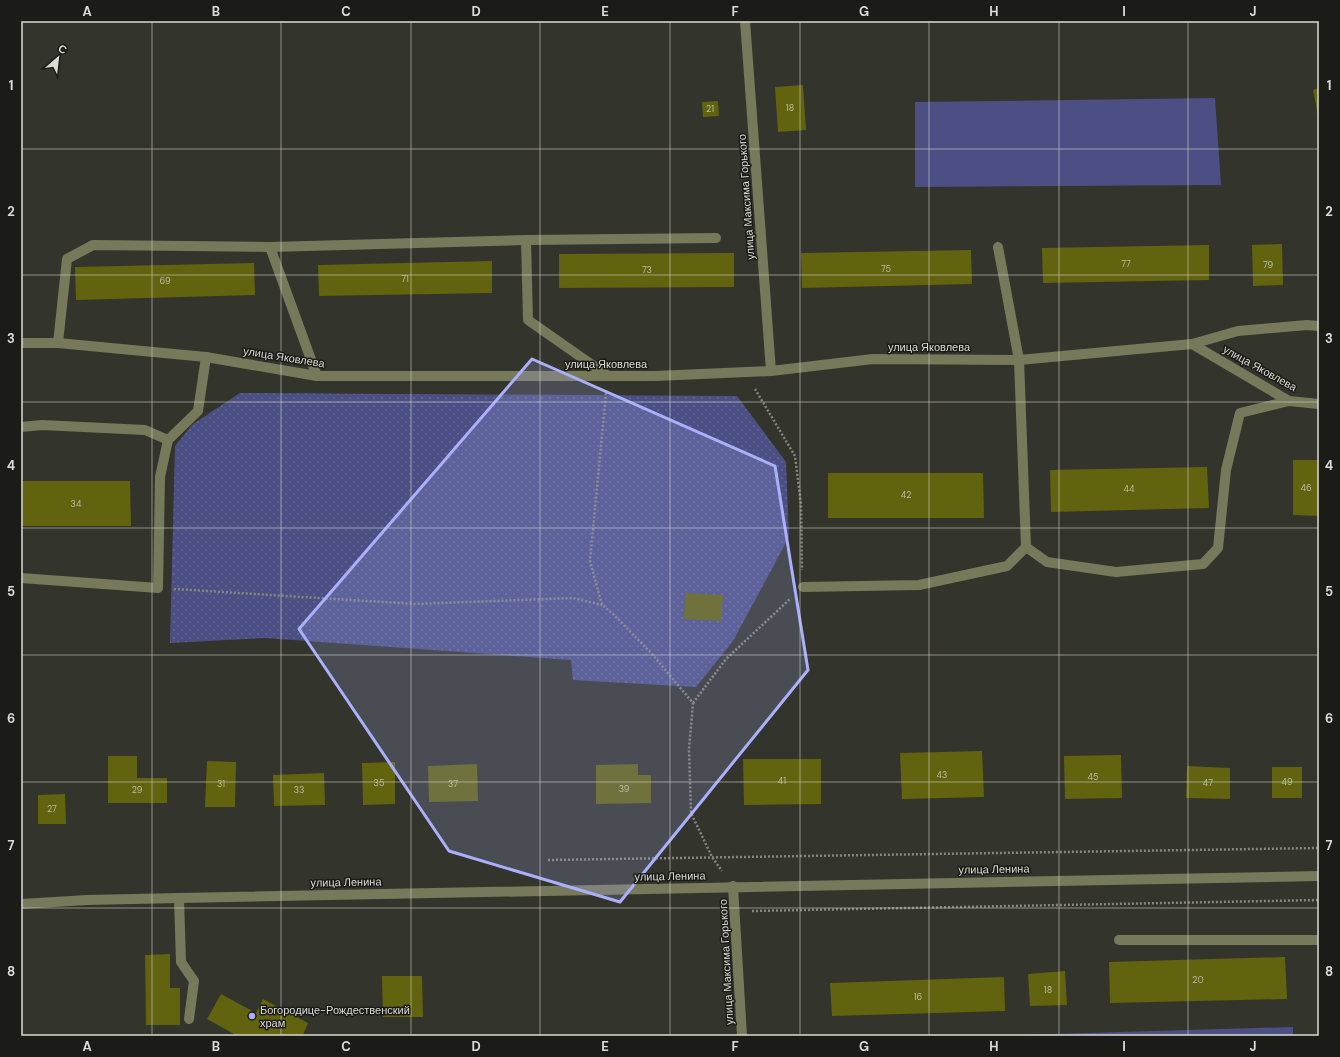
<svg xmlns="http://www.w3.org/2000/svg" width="1340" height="1057" viewBox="0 0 1340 1057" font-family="'DM Sans',sans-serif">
<defs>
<pattern id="grass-dots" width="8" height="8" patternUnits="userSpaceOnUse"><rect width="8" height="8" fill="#4c4f83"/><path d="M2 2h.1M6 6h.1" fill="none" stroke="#656894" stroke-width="1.8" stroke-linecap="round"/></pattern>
</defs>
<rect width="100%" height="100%" fill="#33342b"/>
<path fill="url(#grass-dots)" d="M240,393l497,3 49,66 3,75 -56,104 -37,46 -123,-7 -2,-20 -306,-22 -95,5 5,-197 18,-22z"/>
<g fill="#4c4f83">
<path d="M1215,98l6,87 -306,2v-85z"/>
<path d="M1293,1027v9h-275v-1z"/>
</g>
<g fill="#61630e">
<path d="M803,85l3,45 -28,2 -3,-45z"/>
<path d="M1319,88v28h-1l-5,-26z"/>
<path d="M718,101l1,15 -16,1 -1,-15z"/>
<path d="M1282,244l1,41 -30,1 -1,-41z"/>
<path d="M1209,245v35l-166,3 -1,-35z"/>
<path d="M971,250l1,34 -170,4 -1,-35z"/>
<path d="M734,253v34l-175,1v-34z"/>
<path d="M492,261v32l-173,3 -1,-31z"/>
<path d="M254,263l1,32 -179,5 -1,-33z"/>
<path d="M1293,460h26v56l-26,-1z"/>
<path d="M1207,467l2,41 -158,4 -1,-42z"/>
<path d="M828,473h155l1,45h-156z"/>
<path d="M21,481h109l1,45h-110z"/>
<path d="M685,593l38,2 -2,26 -37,-2z"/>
<path d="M982,751l2,46 -82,2 -2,-46z"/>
<path d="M1121,755l1,43 -57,1 -1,-43z"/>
<path d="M108,756h29v22h30v25h-59z"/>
<path d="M743,759h78v45l-77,1z"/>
<path d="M207,761l29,1 -1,45h-30z"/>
<path d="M395,762v42l-32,1 -1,-42z"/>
<path d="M477,764l1,37 -49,1 -1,-36z"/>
<path d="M638,764v11h13v28l-55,1v-39z"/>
<path d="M1187,766l43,2v31l-44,-1z"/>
<rect x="1272" y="767" width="30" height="31"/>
<path d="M324,773l1,32 -51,1 -1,-31z"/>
<path d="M65,794l1,30h-28v-29z"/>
<path d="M170,954v34h10v37h-34l-1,-70z"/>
<path d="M1285,957l2,42 -177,4 -1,-41z"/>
<path d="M1065,971l2,34 -37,1 -2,-32z"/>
<path d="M382,976h40l1,41h-40z"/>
<path d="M1004,977l1,34 -173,5 -2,-33z"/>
<path d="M221,994l35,19 7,-14 45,24 -5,12 2,1h-73l2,-2 -27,-15z"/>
</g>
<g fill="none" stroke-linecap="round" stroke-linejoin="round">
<g stroke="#85867e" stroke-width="2.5" stroke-dasharray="2 2" stroke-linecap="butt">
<path d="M755,389l40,67 6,48 1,66"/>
<path d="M606,393l-16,168 12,44 11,9 39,40 41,49 -4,46 2,64 21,44 10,14"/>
<path d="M174,589l242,15 157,-6 29,7"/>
<path d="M693,703l33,-44 65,-61"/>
<path d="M548,860l771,-12"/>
<path d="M752,911l567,-11"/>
</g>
<g stroke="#77795b" stroke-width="10">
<path d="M745,21l26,350"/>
<path d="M526,240l2,80 80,56"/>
<path d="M270,247l47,129"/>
<path d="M998,247l21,113 7,187"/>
<path d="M21,343h37l148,14 111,19h338l116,-5 102,-12 146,1 173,-16 97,57 30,3"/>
<path d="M58,343l9,-84 26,-14 177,2 256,-7 190,-2"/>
<path d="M1192,344l46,-13 69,-6 12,1"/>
<path d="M21,427l21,-2 103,5 23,10"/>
<path d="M21,578l137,10 2,-111 8,-37 30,-29 8,-54"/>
<path d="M803,587l116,-2 88,-19 19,-19 21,15 69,10 87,-8 15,-16 8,-78 14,-57 49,-12"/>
<path d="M733,886l9,150"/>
<path d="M179,898l2,64 13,19 -5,38"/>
<path d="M21,904l66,-4 92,-2 1140,-22"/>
<path d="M1119,940h200"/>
</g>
</g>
<path fill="#aab0fb" fill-opacity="0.2" stroke="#aab0fb" stroke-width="3" stroke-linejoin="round" d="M532,359l243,107 33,204 -188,232 -171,-51 -150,-222z"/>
<path fill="none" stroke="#dadbd5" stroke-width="1" stroke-opacity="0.55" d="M152,21v1015M281,21v1015M411,21v1015M540,21v1015M670,21v1015M800,21v1015M929,21v1015M1059,21v1015M1188,21v1015M21,149h1298M21,275h1298M21,402h1298M21,528h1298M21,655h1298M21,782h1298M21,908h1298"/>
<circle fill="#aab0fb" stroke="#1b1b17" stroke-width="1.5" cx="252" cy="1016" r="4"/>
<g text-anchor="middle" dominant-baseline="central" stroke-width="3" stroke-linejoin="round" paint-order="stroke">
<g font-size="9" fill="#bcbda3">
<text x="790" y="108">18</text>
<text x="710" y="109">21</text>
<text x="1126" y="264">77</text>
<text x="1268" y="265">79</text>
<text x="886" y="269">75</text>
<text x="647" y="270">73</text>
<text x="405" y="279">71</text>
<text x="165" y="281">69</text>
<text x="1306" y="488">46</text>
<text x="1129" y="489">44</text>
<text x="906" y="495">42</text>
<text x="76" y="504">34</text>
<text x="942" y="775">43</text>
<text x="1093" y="777">45</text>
<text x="782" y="781">41</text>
<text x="1287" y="782">49</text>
<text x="379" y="783">35</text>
<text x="1208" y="783">47</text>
<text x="221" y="784">31</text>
<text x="453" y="784">37</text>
<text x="624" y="789">39</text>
<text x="137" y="790">29</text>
<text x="299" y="790">33</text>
<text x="52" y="809">27</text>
<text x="1198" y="980">20</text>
<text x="1048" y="990">18</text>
<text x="918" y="997">16</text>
</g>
<g font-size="11" fill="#dadbd5" stroke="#1b1b17">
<text transform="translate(746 197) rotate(-94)">улица Максима Горького</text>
<text x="929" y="347">улица Яковлева</text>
<text transform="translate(284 357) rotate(9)">улица Яковлева</text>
<text x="606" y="364">улица Яковлева</text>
<text transform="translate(1260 368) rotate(29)">улица Яковлева</text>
<text transform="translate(994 869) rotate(-1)">улица Ленина</text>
<text transform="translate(670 876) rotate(-1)">улица Ленина</text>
<text transform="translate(346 882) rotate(-1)">улица Ленина</text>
<text transform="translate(726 962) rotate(-93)">улица Максима Горького</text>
</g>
<g font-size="11" fill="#dadbd5" stroke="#1b1b17" text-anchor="start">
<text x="260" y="1010">Богородице-Рождественский<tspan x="260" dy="13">храм</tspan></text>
</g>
</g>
<rect width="1340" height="1057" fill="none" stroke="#1b1b17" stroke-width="44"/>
<g transform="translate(58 58) rotate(28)" stroke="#1b1b17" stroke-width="3" paint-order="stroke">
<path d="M0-3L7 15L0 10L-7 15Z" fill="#dadbd5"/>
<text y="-6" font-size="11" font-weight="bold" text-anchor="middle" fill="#dadbd5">С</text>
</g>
<rect x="22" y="22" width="1296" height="1013" fill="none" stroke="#dadbd5" stroke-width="1.5"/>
<g font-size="13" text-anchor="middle" font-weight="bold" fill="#dadbd5">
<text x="87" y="16">A</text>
<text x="216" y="16">B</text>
<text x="346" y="16">C</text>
<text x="476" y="16">D</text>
<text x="605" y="16">E</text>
<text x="735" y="16">F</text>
<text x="864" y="16">G</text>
<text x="994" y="16">H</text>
<text x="1124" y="16">I</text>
<text x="1253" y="16">J</text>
<text x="11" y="90">1</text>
<text x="1329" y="90">1</text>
<text x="11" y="216">2</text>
<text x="1329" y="216">2</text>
<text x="11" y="343">3</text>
<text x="1329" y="343">3</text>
<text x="11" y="470">4</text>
<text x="1329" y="470">4</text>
<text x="11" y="596">5</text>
<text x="1329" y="596">5</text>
<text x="11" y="723">6</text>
<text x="1329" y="723">6</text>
<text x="11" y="850">7</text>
<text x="1329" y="850">7</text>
<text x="11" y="976">8</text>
<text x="1329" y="976">8</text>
<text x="87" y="1051">A</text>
<text x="216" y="1051">B</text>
<text x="346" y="1051">C</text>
<text x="476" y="1051">D</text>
<text x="605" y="1051">E</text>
<text x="735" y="1051">F</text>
<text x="864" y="1051">G</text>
<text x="994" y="1051">H</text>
<text x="1124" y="1051">I</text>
<text x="1253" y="1051">J</text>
</g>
</svg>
